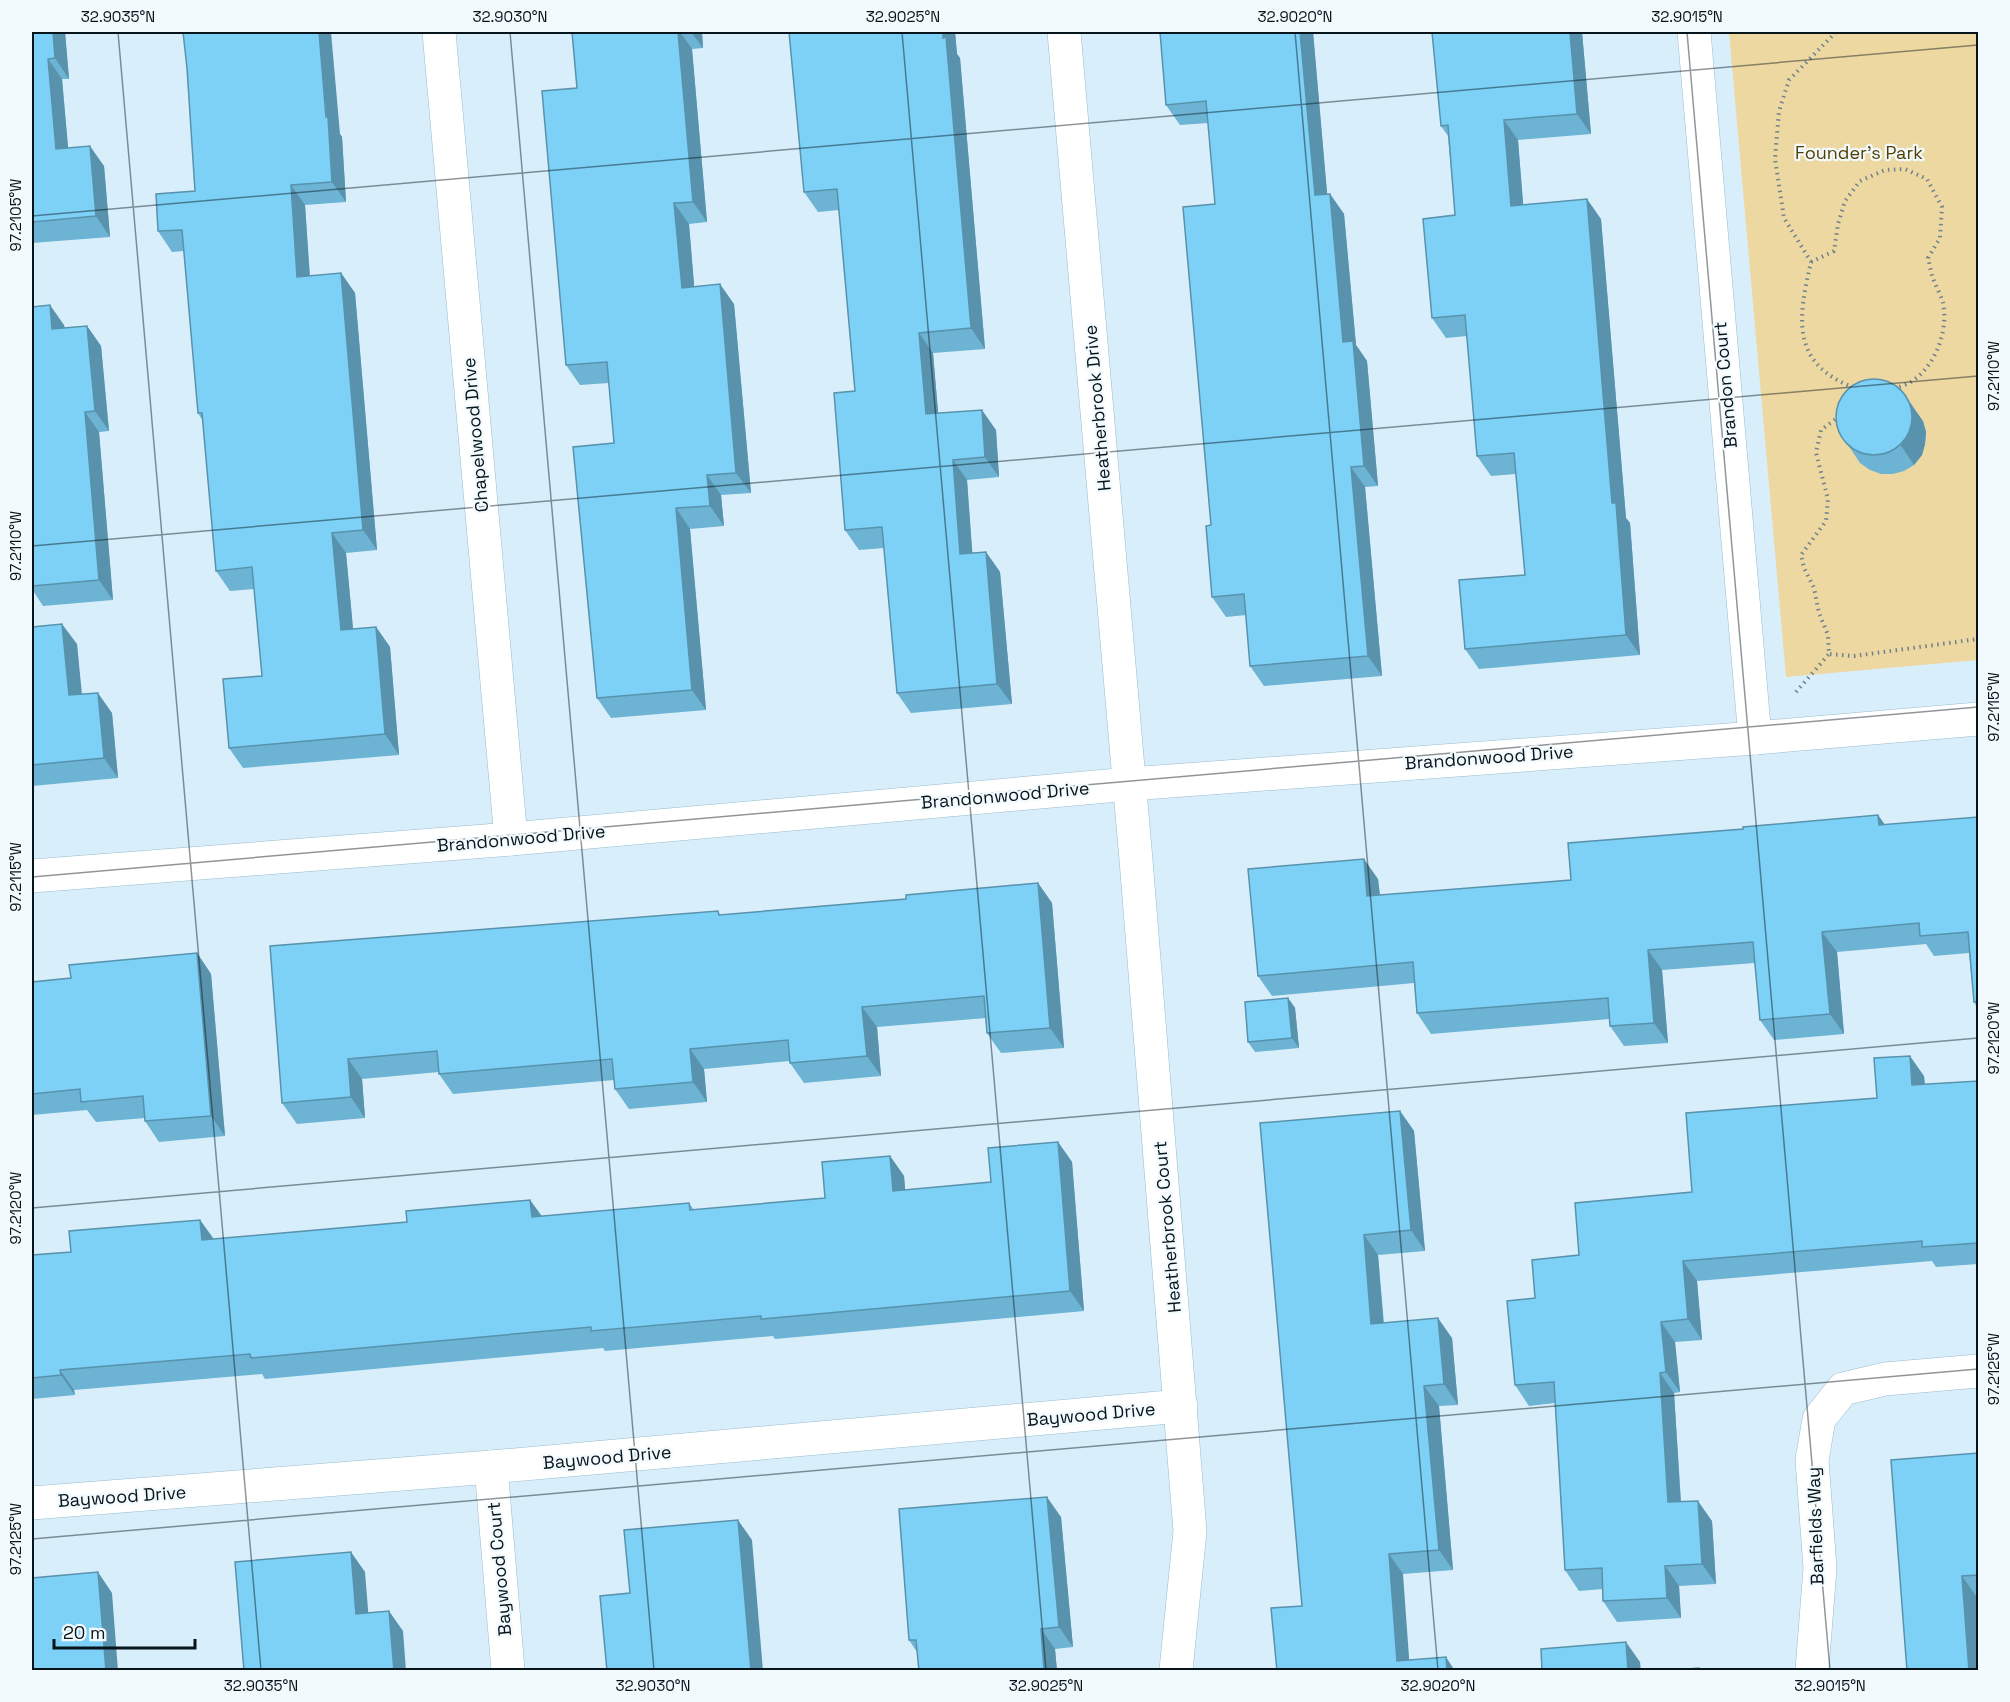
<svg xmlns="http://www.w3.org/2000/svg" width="2010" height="1702" viewBox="0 0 2010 1702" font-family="'Space Grotesk',sans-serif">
<rect width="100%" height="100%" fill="#d8effb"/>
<path fill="#edd8a2" d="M1729,32h249v628l-192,17z"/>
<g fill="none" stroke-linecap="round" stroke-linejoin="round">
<g stroke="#96bcce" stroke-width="34">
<g id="street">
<path d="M439,32l72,807"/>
<path d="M1064,32l72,828 54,671 -14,139"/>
<path d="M1694,32l61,706"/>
<path d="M32,876l479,-37 619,-55 625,-46 223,-19"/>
<path d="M491,1467l17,203"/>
<path d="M32,1503l459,-36 690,-61"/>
<path d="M1812,1670l8,-102 -8,-108 7,-41 24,-30 42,-10 93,-8"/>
</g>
</g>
<g stroke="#70828c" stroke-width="4" stroke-dasharray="1.5 4.5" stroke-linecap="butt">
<path d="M1836,32l-47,48 -10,31 -4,48 9,59 27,44c-13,56 -21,102 44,126"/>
<path d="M1811,262l23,-11 4,-27 7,-23 15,-20 25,-11 20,-1 22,10 15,28 -2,31 -12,20c2,8 3,16 6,23 3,7 7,15 9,22 7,34 -15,81 -50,85"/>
<path d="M1840,416l-19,14 -5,23 12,46 -2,22 -25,34 3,13 10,20 5,25 9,22 1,19 25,2 124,-17"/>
<path d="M1796,692l33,-38"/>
</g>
<use href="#street" stroke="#fff" stroke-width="33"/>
</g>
<g fill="#6cb3d4">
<path d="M32,32h33l4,47h-7l6,69 36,18 6,71 -78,6z"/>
<path d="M572,32h130l1,16 -11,1 15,173 -18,2 5,62 40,18 17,189 -30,2 3,31 -34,3 16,181 -95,8 -14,-20 17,-255 -5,-60 -29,2 -14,-20 11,-277z"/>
<path d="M789,32h166l2,22 3,4 25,291 -52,4 5,60 58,17 3,47 -32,3 5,73 14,-1 14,20 12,132 -101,9 -14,-20 -13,-145 -25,2 -14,-20 10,-139 -16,-181 -21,2 -14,-20z"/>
<path d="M1160,32h153l14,162h3l14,20 12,131 11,16 11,125 -13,1 17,189 -118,10 -14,-20 -4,-51 -20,2 -14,-20 -1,-72 4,-321 -7,-81 -28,2 -14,-20z"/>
<path d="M1432,32h150l9,102 -73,6 5,65 78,14 25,299 4,5 10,132 -161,14 -14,-20 60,-74 -9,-101 -25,2 -14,-20 -10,-120 -21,2 -14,-20 23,-103 -7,-79 -7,-10z"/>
<path d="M340,134l2,3 4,65 -41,3 5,71 31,-3 14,20 22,257 -31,3 7,76 23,-2 14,20 9,108 -156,13 -14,-20 33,-72 -8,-87 -24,2 -14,-20 -13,-150 -5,-8 -14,-162 -12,1 -14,-21 37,-40z"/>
<path d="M32,307l32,18 1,3 22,-2 14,20 8,85 -10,1 14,168 -70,6 -11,-17z"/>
<path d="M1923,421l3,11 -1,12 -3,11 -8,10 -10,6 -11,3h-12l-11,-4 -10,-7 -14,-21z"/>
<path d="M32,627l45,17 4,50 31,19 6,65 -86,8z"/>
<path d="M1878,815l7,10 93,-8v192l-4,-7 -5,-49 -35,3 -8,-12 -89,8 7,82 -70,6 -14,-20 -5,-57 -93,7 6,73 -44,3 -14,-20v-7l-179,15 -14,-21 -3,-30 -142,13 -14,-20 120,-97 2,16 191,-15 172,-51z"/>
<path d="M1038,883l14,20 12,145 -63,5 -14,-20 -1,-15 -109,9 4,49 -77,7 -14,-20v-2l-86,8 3,33 -78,7 -14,-20 -1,-9 -161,14 -14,-20v-2l-77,7 3,39 -68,6 -15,-21 -12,-157 451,-31 185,-16z"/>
<path d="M197,953l14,21 14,162 -66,6 -14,-21v-3l-49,4 -9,-12 -55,5v-133l39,-4z"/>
<path d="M1288,998l7,10 4,40 -44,4 -7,-10z"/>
<path d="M1924,1076l1,8 53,-3v183l-42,3 -4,-6 -235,20 5,59 -27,2 5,50 -6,1 7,108 31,20 4,63 -37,2 2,32 -64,4 -14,-21v-12l-24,2 -14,-21 -10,-167 -26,3 -14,-21 20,-87 44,-43 113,-63 185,-94z"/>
<path d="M1400,1111l14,20 11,120 -47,4 6,68 68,15 6,67 -19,1 14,164 -50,4 -126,97 25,-65 -42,-483z"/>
<path d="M1058,1142l14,20 12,149 -309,28 -2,-3 -168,15 -2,-3 -338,31 -3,-5 -188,16 1,5 -43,4v-144l39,-3 129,-32 14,19 193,-17 123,-22 12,16 147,-13 5,7 131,-12 65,-42 14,20 1,14 86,-8z"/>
<path d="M1978,1453v143h-2l-69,75z"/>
<path d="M1061,1517l12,130 -18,2 2,22h-138l-2,-19 -8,-12z"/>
</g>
<g fill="#5892ac">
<path d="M53,32h12l4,47 -14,-21z"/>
<path d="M319,32h12l9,102 2,3 4,65 -14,-20z"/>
<path d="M678,32h2l12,17 15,173 -14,-20z"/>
<path d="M691,32h11l1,16z"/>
<path d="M943,32h12l2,22 3,4 25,291 -14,-21z"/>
<path d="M1300,32h13l16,183 -14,-20z"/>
<path d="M1570,32h12l9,102 -14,-20z"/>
<path d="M48,59l14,20 8,90 -14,-20z"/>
<path d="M1504,120l14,20 7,87 -14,-21z"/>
<path d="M90,146l14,20 6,71 -14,-21z"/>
<path d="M291,185l14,20 6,92 -14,-20z"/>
<path d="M1330,194l14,20 12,131 11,16 11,125 -14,-20 -21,-124z"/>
<path d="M1587,199l14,20 25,299 4,5 10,132 -14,-20 -14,-132z"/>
<path d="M674,203l15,21 7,84 -14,-20z"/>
<path d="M341,273l14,20 22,257 -14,-20z"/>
<path d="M720,284l14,20 17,189 -15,-20z"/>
<path d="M50,305l14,20 2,24 -14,-20z"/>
<path d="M87,326l14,20 8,85 -14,-20z"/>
<path d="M919,333l14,20 7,81 -14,-20z"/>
<path d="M1909,401l14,20 3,11 -1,12 -3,11 -8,10 -14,-21z"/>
<path d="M982,410l14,20 3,47 -14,-20z"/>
<path d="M85,412l14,20 14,168 -14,-20z"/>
<path d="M953,460l14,20 7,95 -14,-21z"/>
<path d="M1351,467l14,20 17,189 -14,-20z"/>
<path d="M707,475l14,20 3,31 -14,-20z"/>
<path d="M676,508l14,21 16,181 -14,-20z"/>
<path d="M332,533l14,20 9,97 -14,-20z"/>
<path d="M986,552l14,20 12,132 -15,-20z"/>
<path d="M62,624l15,20 7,71 -15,-20z"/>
<path d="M376,627l14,20 9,108 -14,-21z"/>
<path d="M98,693l14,20 6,65 -14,-20z"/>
<path d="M1878,815l14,20 -13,-10z"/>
<path d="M1364,859l14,20 4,37 -15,-20z"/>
<path d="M1038,883l14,20 12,145 -14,-20z"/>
<path d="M1822,932l15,20 7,82 -14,-20z"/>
<path d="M1648,950l14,20 6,73 -14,-20z"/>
<path d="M197,953l14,21 14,162 -14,-20z"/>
<path d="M1288,998l7,10 4,40 -7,-10z"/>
<path d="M862,1007l15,20 4,49 -14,-20z"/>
<path d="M690,1049l14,20 3,33 -14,-20z"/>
<path d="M1910,1056l14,20 2,29 -14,-20z"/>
<path d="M348,1059l14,20 3,39 -14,-21z"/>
<path d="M1400,1111l14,20 11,120 -14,-21z"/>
<path d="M1058,1142l14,20 12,149 -14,-20z"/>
<path d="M890,1156l14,20 3,35 -14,-20z"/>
<path d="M530,1200l14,20 -12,-3z"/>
<path d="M200,1220l14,20h-12z"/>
<path d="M1364,1235l14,20 7,89 -14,-20z"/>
<path d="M1683,1261l14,20 5,59 -14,-21z"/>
<path d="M1438,1318l14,20 6,67 -14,-21z"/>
<path d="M1661,1322l14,20 5,50 -14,-20z"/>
<path d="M60,1370l14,20 1,5 -14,-20z"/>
<path d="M1660,1373l14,20 8,129 -14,-20z"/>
<path d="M1424,1386l15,20 14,164 -14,-20z"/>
<path d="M1047,1497l14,20 12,130 -14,-20z"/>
<path d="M1698,1501l14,20 4,63 -14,-20z"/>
<path d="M738,1520l14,20 11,131h-12z"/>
<path d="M351,1552l14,20 5,62 -14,-20z"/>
<path d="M1389,1554l14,20 7,97 -13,-10z"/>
<path d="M1665,1566l14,20 2,32 -14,-20z"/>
<path d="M98,1572l14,21 6,78h-12z"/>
<path d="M1962,1576l14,20 2,31v44h-9z"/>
<path d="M389,1611l14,20 3,40h-12z"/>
<path d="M1041,1629l14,20 2,22h-13z"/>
<path d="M1626,1642l14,20 1,9h-13z"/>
<path d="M1446,1657l9,14h-8z"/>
</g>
<g fill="#7dd0f6" stroke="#5892ac" stroke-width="1.5">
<path d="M32,32h21l2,26 -7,1 8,90 34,-3 6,70 -64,6z"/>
<path d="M183,32h136l7,85h2l4,65 -41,3 6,92 44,-4 22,257 -31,3 9,97 35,-3 9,107 -156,14 -6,-69 39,-3 -10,-109 -36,4 -14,-158h-4l-16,-183 -24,1 -2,-37 39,-3 -8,-123z"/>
<path d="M572,32h106l15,170 -19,1 8,85 38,-4 16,189 -29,2 3,31 -34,2 16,182 -95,8 -24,-251 41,-4 -7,-81 -41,3 -24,-274 35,-3z"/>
<path d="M789,32h154v6l3,-1 25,291 -52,5 7,81 56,-4 3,47 -32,3 7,94 26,-2 11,132 -100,9 -15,-166 -37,3 -11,-137 21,-2 -18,-202 -33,3z"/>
<path d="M1160,32h140l15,163 15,-1 13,148 10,-1 11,125 -13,1 17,189 -118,10 -6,-72 -32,3 -6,-71 5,-1 -28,-318 32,-3 -9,-103 -40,4z"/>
<path d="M1432,32h138l7,82 -73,6 7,86 76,-7 25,304h4l10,132 -161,14 -6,-69 66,-5 -11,-122 -37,3 -12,-141 -33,3 -9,-99 32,-4 -7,-90 -7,1z"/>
<path d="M50,305l2,24 35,-3 8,85 -10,1 14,168 -67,6v-279z"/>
<circle cx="1874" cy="417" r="38"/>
<path d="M62,624l7,71 29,-2 6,65 -72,7v-138z"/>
<path d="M1878,815l1,10 99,-8v184l-4,1 -6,-70 -48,4 -1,-13 -97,9 8,82 -70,6 -7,-78 -105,8 6,73 -44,3 -2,-28 -191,15 -4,-51 -155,14 -10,-107 116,-10 3,37 204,-16 -3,-37 175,-14v-2z"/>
<path d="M1038,883l12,145 -63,5 -3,-37 -122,11 5,49 -77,7 -2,-23 -98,9 3,33 -78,7 -3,-30 -173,15 -2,-23 -89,8 3,38 -69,6 -12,-157 448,-35 1,4 187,-16v-4z"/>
<path d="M197,953l14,163 -66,5 -2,-25 -62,6 -1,-13 -48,5v-112l39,-4 -2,-13z"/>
<path d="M1288,998l4,40 -44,4 -3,-40z"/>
<path d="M1910,1056l2,29 66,-4v162l-56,4v-6l-239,20 5,58 -27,3 5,50 -6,1 8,129 30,-1 4,63 -37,2 2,32 -64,3 -1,-33 -37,2 -11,-188 -39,3 -8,-84 28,-3 -3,-38 47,-5 -4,-52 117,-11 -6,-79 191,-15 -3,-40z"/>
<path d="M1400,1111l11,119 -47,5 7,89 67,-6 6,66 -20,2 15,164 -50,4 8,107 49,-4 1,14h-170l-6,-63 31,-2 -42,-483z"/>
<path d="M1058,1142l12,149 -309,28v-3l-170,15v-4l-340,31 -1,-4 -190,16 1,5 -29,3v-123l39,-3 -2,-21 131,-11 2,20 205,-18 -1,-11 124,-11 2,17 157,-14 1,7 135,-12 -3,-36 68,-6 3,35 98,-9 -3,-34z"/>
<path d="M1978,1453v122l-16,1 7,95h-62l-16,-211z"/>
<path d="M1047,1497l12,130 -18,2 3,42h-125l-3,-31h-7l-10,-131z"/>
<path d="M738,1520l13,151h-144l-7,-75 30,-3 -6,-63z"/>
<path d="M351,1552l5,62 33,-3 5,60h-150l-9,-109z"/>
<path d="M98,1572l8,99h-74v-93z"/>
<path d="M1626,1642l2,29h-86l-1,-22z"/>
<path d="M1699,1668l1,3h-35z"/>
</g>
<path fill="none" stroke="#06141b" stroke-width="1.5" stroke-opacity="0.45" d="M118,32l143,1638M510,32l144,1638M902,32l144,1638M1295,32l143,1638M1687,32l143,1638M32,216l1946,-171M32,546l1946,-170M32,877l1946,-170M32,1208l1946,-170M32,1539l1946,-170"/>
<g text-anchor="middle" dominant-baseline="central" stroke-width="4.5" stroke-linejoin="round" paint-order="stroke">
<g font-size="18" fill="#513e01" stroke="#f2fafd">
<text x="1859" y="152">Founder's Park</text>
</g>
<g font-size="18" fill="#06141b" stroke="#f2fafd">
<text transform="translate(1725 385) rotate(-95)">Brandon Court</text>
<text transform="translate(1097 408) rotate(-95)">Heatherbrook Drive</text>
<text transform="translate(475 435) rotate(-95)">Chapelwood Drive</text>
<text transform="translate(1489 757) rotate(-4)">Brandonwood Drive</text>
<text transform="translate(1005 795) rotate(-5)">Brandonwood Drive</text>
<text transform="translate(521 838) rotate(-5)">Brandonwood Drive</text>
<text transform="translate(1167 1227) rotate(-95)">Heatherbrook Court</text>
<text transform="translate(1091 1414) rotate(-5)">Baywood Drive</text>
<text transform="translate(607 1457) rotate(-5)">Baywood Drive</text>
<text transform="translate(122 1496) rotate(-4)">Baywood Drive</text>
<text transform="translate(1815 1526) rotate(-92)">Barfields Way</text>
<text transform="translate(499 1569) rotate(-95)">Baywood Court</text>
</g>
</g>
<rect width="2010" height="1702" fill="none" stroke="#f2fafd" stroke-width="66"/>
<path d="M54 1639v9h141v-9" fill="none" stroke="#06141b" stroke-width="3"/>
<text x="63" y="1639" font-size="18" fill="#06141b" stroke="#f2fafd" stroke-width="4.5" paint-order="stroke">20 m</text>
<rect x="33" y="33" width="1944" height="1636" fill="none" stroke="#06141b" stroke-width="2"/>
<g font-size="15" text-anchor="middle" fill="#06141b">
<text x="118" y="22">32.9035°N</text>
<text x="510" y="22">32.9030°N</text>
<text x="903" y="22">32.9025°N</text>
<text x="1295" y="22">32.9020°N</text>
<text x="1687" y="22">32.9015°N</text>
<text transform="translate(16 215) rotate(-90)" y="5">97.2105°W</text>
<text transform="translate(1994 376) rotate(-90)" y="5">97.2110°W</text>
<text transform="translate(16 546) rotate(-90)" y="5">97.2110°W</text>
<text transform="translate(1994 707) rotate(-90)" y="5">97.2115°W</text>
<text transform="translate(16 877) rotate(-90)" y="5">97.2115°W</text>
<text transform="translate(1994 1038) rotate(-90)" y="5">97.2120°W</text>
<text transform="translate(16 1208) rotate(-90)" y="5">97.2120°W</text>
<text transform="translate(1994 1369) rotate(-90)" y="5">97.2125°W</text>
<text transform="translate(16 1539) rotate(-90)" y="5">97.2125°W</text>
<text x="261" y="1691">32.9035°N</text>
<text x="653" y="1691">32.9030°N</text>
<text x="1046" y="1691">32.9025°N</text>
<text x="1438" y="1691">32.9020°N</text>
<text x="1830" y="1691">32.9015°N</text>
</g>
</svg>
